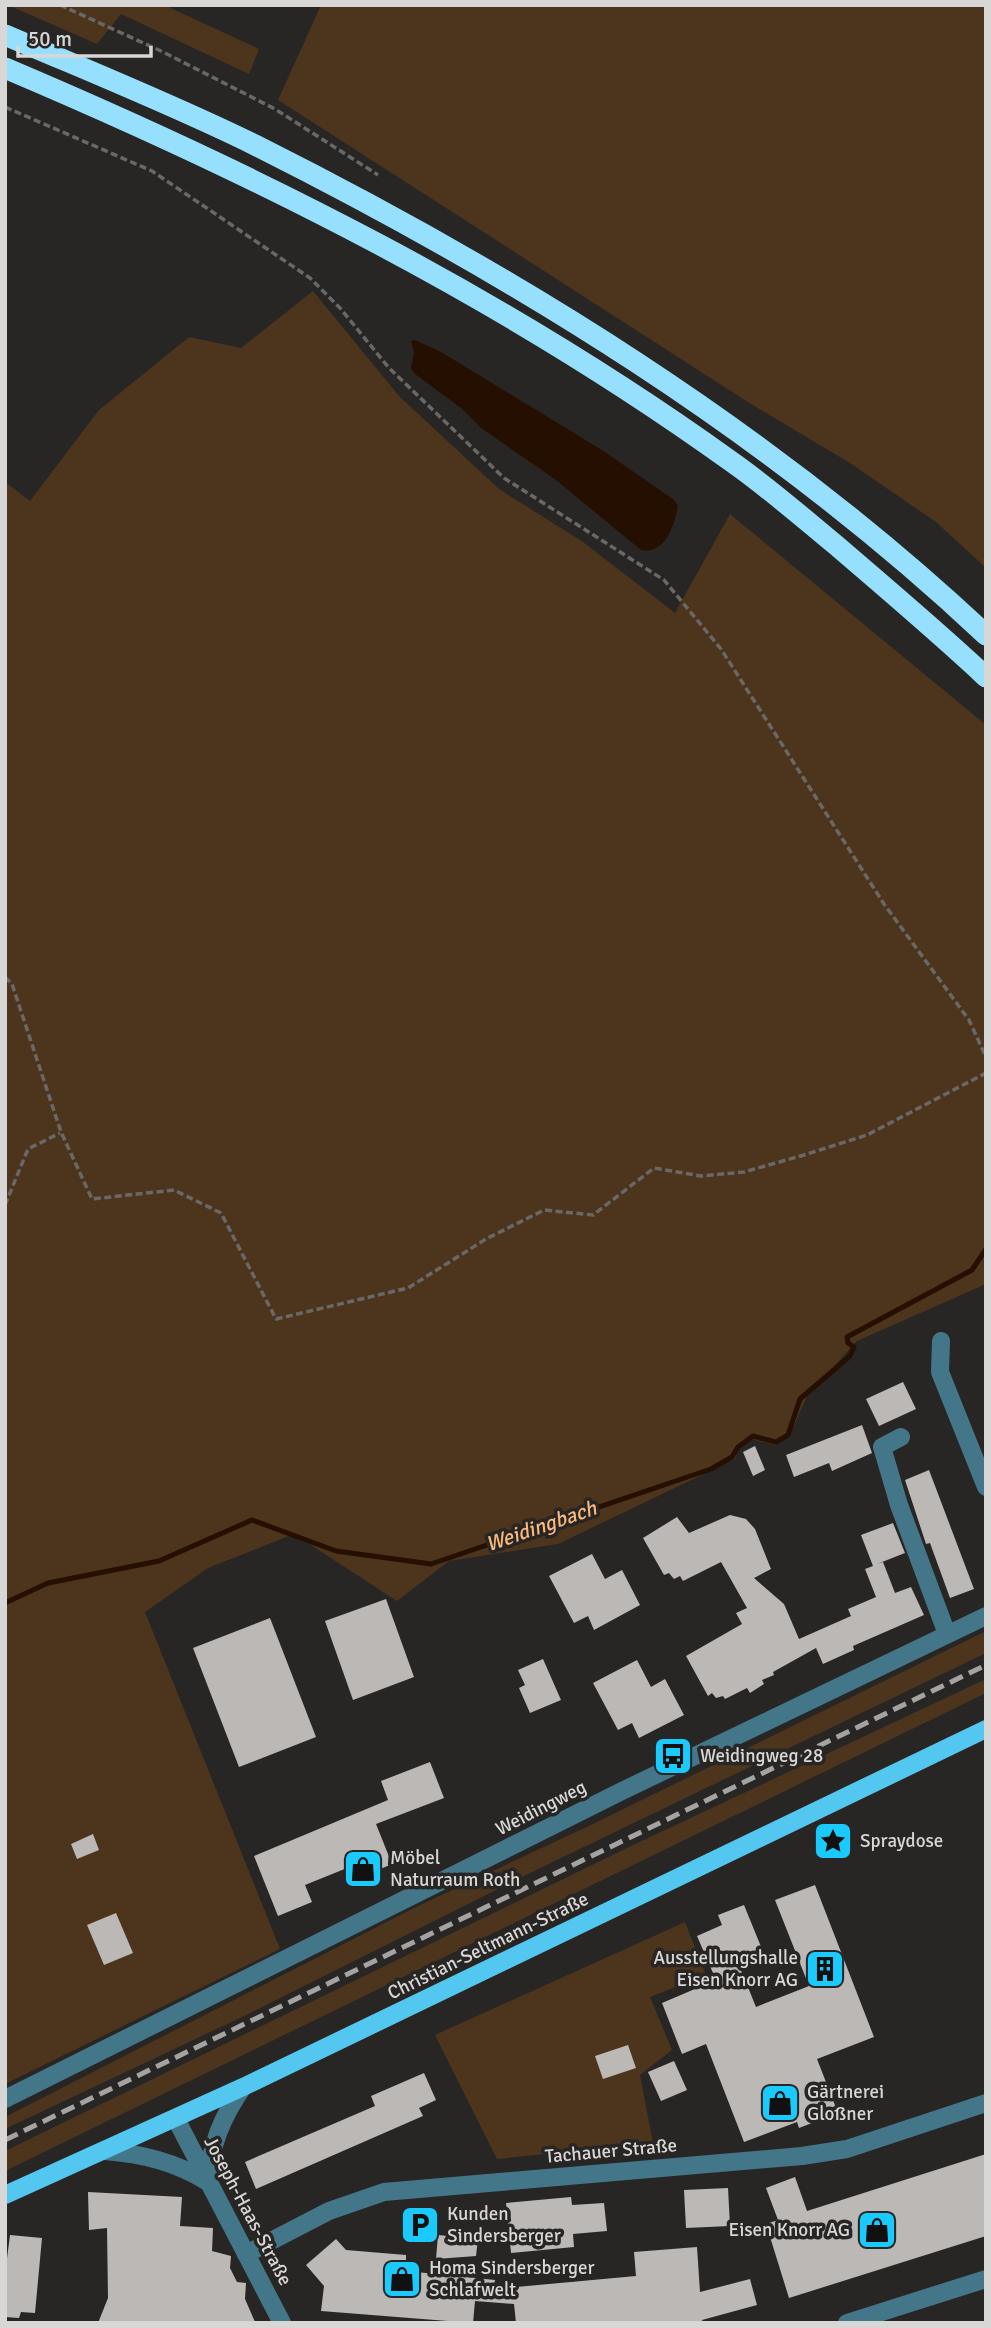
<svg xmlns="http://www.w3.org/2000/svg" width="991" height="2328" viewBox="0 0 991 2328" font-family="Signika,sans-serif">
<rect width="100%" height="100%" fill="#282624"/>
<g fill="#4d341d">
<path d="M8,5h156l95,44 -10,25 -128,-60 -24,30z"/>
<path d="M321,5h665v563l-50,-46 -86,-59 -99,-59 -473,-304z"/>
<path d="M313,291l86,105 100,93 84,53 92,71 55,-99 256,211v559l-129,57 -50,55 -18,41 -14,8 -23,-6 -13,9 -4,11 -177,85 -109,17 -52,40 -103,-67 -86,34 -63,44 135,337 -275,135v-1602l25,19 69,-91 90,-73 52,11z"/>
<path d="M986,1631v22l-456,220 -288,144 -237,112v-12l413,-211 175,-82z"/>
<path d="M986,1679v14l-981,478v-20l626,-305z"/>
<path d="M685,1922l21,53 -56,22 22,53 -32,25 13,68 -156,16 -62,-124z"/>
</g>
<path fill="#240f00" d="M415,340l26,12 164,100 69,48 4,6c-4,21 -14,49 -37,44l-85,-70 -75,-52 -20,-20 -46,-34 -4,-6 3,-15 -3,-12z"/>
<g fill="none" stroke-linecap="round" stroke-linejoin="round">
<path stroke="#240f00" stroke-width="5" d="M5,1603l43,-20 111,-22 93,-41 84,31 95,13 280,-95 21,-12 6,-10 15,-11 23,6 12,-7 12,-36 50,-43 4,-9 -6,-4 -1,-6 125,-67 14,-21"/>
</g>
<g fill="#bbb8b6">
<path d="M903,1382l13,27 -37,17 -13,-27z"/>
<path d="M862,1425l10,28 -40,18 -3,-8 -35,14 -8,-22z"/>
<path d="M755,1446l10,24 -12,6 -10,-24z"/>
<path d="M929,1470l45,119 -24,9 -20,-55 -4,1 -21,-64z"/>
<path d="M730,1515l16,4 9,10 16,40 -17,9 30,26 15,35 52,-23 -3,-7 28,-12 -11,-28 8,-3 -12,-31 32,-12 12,30 -28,11 6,-2 12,31 16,-6 13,28 -71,31 1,4 -31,14 -7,-16 -43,24 1,3 -12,5 2,4 -14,9 -3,-5 -22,11 -2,-3 -7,2 -4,-5 -4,3 -22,-40 56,-32 -6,-11 11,-5 -26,-46 -38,19 -3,-5 -6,3 -5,-6 -5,2 -21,-37 34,-21 12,16z"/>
<path d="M592,1554l13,25 17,-9 18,35 -46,25 -6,-14 -14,7 -25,-47z"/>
<path d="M386,1599l28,78 -61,23 -28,-79z"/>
<path d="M270,1618l46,119 -77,30 -46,-119z"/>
<path d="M543,1659l18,41 -31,13 -11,-25 6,-3 -7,-15z"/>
<path d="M637,1660l14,27 14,-8 19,36 -45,23 -7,-15 -14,7 -25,-47z"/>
<path d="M430,1762l14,36 -68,26 16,40 -35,15 -5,-13 -47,19 7,17 -34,14 -24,-60 134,-56 -7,-19z"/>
<path d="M93,1834l6,16 -22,9 -6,-15z"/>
<path d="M815,1885l59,152 -57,22 21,54 -39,15 -2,-6 -53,20 -38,-98 -24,10 -20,-51 54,-23 -19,-44 25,-11 -4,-10 26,-10 20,49 -25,11 17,42 53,-21 -34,-86z"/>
<path d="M116,1913l17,40 -29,12 -17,-40z"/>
<path d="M628,2045l8,23 -33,11 -8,-23z"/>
<path d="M674,2061l13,29 -26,11 -13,-29z"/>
<path d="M424,2073l12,27 -17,8 4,8 -167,73 -11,-27 130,-56 -4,-10z"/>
<path d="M986,2154v82l-197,62 -23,-74 12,-4 -12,-32 29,-11 12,34z"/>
<path d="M728,2188l2,38 -44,2 -2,-38z"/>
<path d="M88,2192l94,5 -2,29 33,2 -1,23 19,5 -1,12 7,14 9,1 -1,16 10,23 -157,1 10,-25 -1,-70 -18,2z"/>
<path d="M571,2197l1,8 32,-2 3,28 -34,3 1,13 -63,6 -5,-50z"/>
<path d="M10,2235l32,3 -7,75 -14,-1 -2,6 -14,-1v-43z"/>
<path d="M438,2235l40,4 -2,17 -40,3z"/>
<path d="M336,2239l10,11 60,5v16l89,9 -1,9 142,-13 -2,-24 63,-5 3,45 50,-13 7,26 -55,15 1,3h-187l-2,-19 -39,-3 -2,22 -152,-12 3,-25 -18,-21z"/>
</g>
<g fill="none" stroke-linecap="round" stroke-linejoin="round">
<g stroke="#6a6866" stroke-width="3.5" stroke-dasharray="7 3.5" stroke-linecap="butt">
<path d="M60,5l101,46 114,58 103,66"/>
<path d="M5,107l147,64 158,107 30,30 49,60 115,110 160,102 57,69 163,255 85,116 17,37"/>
<path d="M5,977l7,7 49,148 31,67 82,-9 47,23 55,106 132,-31 78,-49 58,-29 49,5 61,-47 47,8 43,-4 60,-17 63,-20 119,-62"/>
<path d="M5,1205l23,-56 32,-16"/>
</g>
<g stroke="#44768a" stroke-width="18">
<path d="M941,1341l-1,31 46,115"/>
<path d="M901,1437l-19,10 17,58 48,129"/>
<path d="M5,2099l617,-308 364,-175"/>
<path d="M176,2119l106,204"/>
<path d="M105,2151c38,3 70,11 103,31"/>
<path d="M208,2182c2,-36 14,-65 35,-95"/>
<path d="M246,2254l83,-43 55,-19 418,-36 45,-7 139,-46"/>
<path d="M847,2323l139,-44"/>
</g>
<path stroke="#53c7f0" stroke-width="18" d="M5,2195l238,-108 743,-358"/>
<g stroke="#97e0fd" stroke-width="21">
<path d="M5,35c84,36 169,70 250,110 263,132 516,288 731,490"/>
<path d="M5,68c255,108 502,232 727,394 37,26 71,56 105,84 50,43 101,86 149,131"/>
</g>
<path stroke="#a5a3a2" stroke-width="5" stroke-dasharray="14 7" stroke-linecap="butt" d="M5,2140l981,-475"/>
</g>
<defs>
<g id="bus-square" transform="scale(2.0125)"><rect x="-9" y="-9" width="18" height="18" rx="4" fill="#1bcafc" stroke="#282624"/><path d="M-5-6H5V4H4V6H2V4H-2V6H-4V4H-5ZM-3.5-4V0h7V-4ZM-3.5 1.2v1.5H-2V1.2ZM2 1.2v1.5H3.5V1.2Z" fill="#111"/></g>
<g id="sight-square" transform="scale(2.0125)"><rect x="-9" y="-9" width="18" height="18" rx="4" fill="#1bcafc" stroke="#282624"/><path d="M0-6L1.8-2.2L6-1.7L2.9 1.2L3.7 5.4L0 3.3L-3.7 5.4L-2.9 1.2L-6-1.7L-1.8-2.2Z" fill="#111"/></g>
<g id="shop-square" transform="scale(2.0125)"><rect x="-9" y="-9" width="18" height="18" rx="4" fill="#1bcafc" stroke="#282624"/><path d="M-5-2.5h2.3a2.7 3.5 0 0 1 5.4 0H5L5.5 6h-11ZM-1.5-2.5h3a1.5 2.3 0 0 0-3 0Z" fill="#111"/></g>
<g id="building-square" transform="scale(2.0125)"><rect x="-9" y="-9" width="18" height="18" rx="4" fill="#1bcafc" stroke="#282624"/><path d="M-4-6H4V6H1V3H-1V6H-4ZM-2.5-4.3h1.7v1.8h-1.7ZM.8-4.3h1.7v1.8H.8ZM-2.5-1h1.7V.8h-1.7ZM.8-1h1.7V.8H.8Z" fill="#111"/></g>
<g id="parking-square" transform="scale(2.0125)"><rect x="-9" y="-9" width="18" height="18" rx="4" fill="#1bcafc" stroke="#282624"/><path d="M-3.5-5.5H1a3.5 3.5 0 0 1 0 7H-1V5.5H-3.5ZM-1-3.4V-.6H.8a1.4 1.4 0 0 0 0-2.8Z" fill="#111"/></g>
</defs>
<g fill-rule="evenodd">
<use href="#bus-square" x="673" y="1756"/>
<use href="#sight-square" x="833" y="1841"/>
<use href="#shop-square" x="363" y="1869"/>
<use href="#building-square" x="825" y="1969"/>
<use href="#shop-square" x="780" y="2103"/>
<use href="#parking-square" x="420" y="2225"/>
<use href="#shop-square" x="877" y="2230"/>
<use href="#shop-square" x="402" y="2279"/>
</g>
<g text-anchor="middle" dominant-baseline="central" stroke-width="7" stroke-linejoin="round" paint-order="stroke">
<g font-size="19" fill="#d9d7d6" stroke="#282624" text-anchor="start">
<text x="700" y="1756">Weidingweg 28</text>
<text x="860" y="1841">Spraydose</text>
<text x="390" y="1858">Möbel<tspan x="390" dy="22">Naturraum Roth</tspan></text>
<text x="798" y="1958" text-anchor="end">Ausstellungshalle<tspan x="798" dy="22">Eisen Knorr AG</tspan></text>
<text x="807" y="2092">Gärtnerei<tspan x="807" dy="22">Gloßner</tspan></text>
<text x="447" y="2214">Kunden<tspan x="447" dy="22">Sindersberger</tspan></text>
<text x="850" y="2230" text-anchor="end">Eisen Knorr AG</text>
<text x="429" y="2268">Homa Sindersberger<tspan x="429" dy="22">Schlafwelt</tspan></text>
</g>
<g font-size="19" fill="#d9d7d6" stroke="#282624">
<text transform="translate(541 1808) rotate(-27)">Weidingweg</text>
<text transform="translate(488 1946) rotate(-26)">Christian-Seltmann-Straße</text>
<text transform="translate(611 2151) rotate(-5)">Tachauer Straße</text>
<text transform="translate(248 2211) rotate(62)">Joseph-Haas-Straße</text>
</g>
<g font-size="21" font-style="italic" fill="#fbb87d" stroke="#282624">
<text transform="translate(541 1526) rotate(-19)">Weidingbach</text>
</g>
</g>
<rect width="991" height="2328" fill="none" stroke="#d9d7d6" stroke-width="14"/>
<path d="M18 46v10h133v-10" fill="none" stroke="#d9d7d6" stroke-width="3.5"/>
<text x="28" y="46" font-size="21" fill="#d9d7d6" stroke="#282624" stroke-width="5" paint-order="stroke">50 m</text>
</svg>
